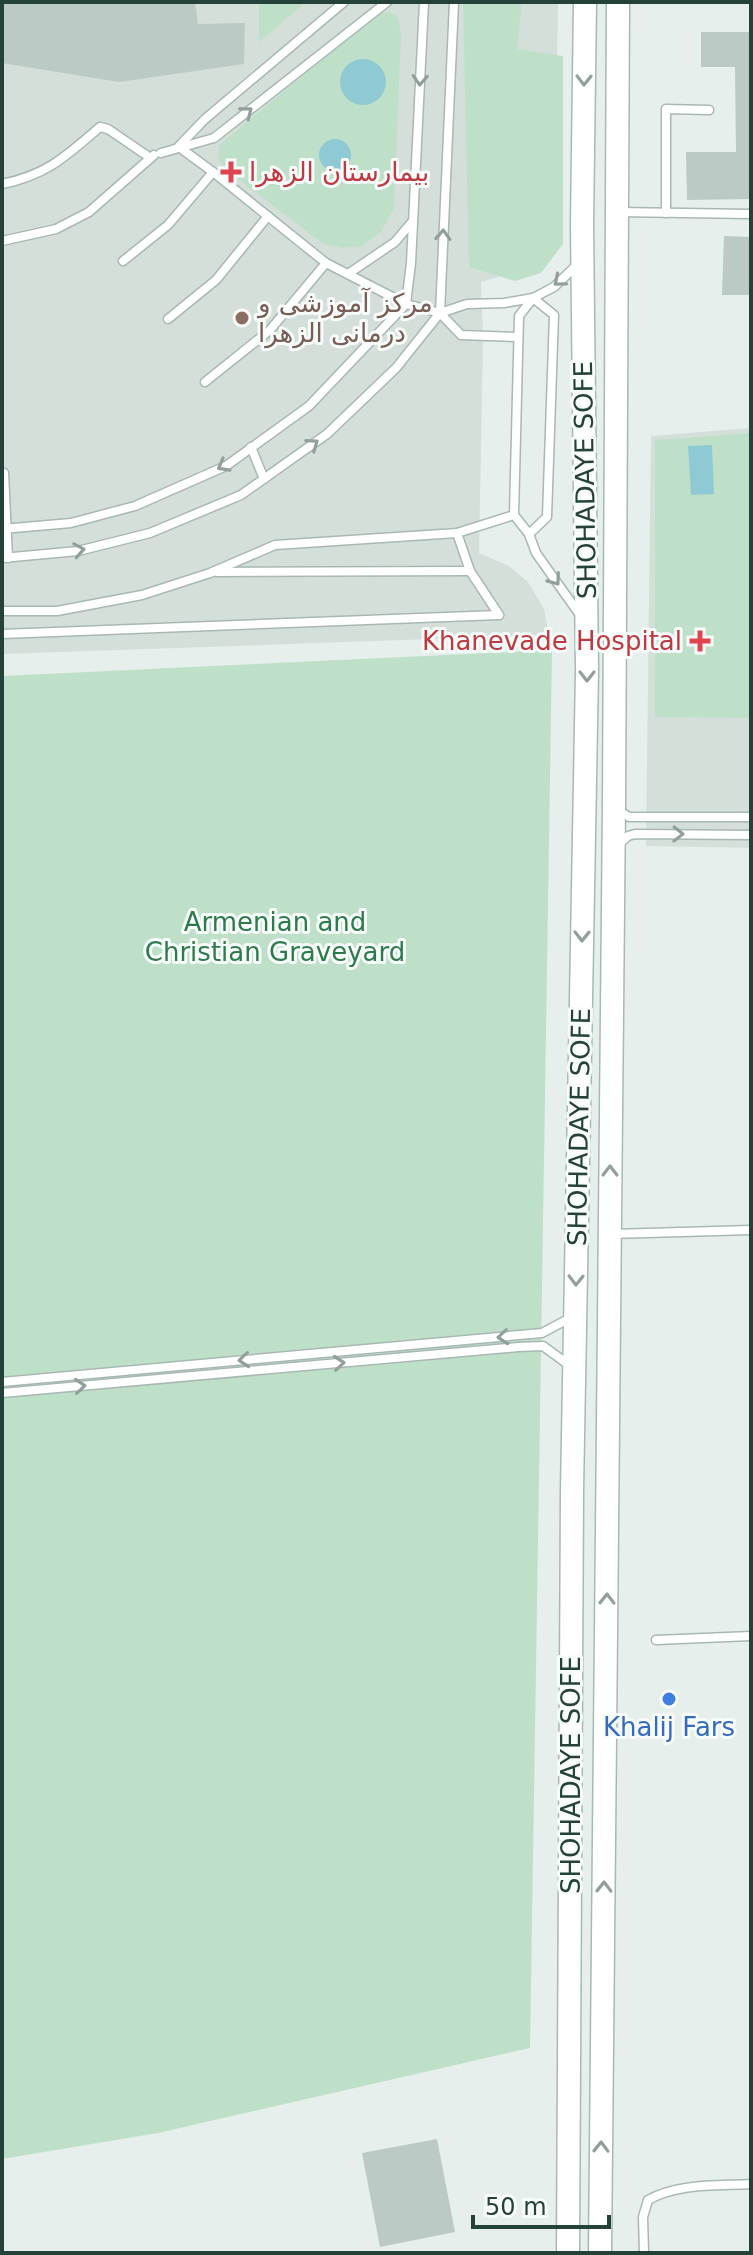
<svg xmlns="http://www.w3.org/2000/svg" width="753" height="2255" viewBox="0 0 753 2255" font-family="'DejaVu Sans',Vazirmatn,sans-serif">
<rect width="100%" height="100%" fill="#e6efeb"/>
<g fill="#d4dfda">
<path d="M2,2h556l-3,184 -43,87 -31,9 2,57 -4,214 30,13 19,16 16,27 5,26 -547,19z"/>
<path d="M751,428v420l-105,-2 5,-410z"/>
</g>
<g fill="#bfe0c8">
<path d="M259,2h47l-47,40z"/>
<path d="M463,2h59l-5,47 46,7v188l-22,29 -26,8 -46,-14z"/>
<path d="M389,12l9,5 3,18 -7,173 -13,24 -19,14 -18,2 -20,-4 -94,-71 -12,-14 1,-14 158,-131z"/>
<path d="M751,433v285l-96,-1v-277z"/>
<path d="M552,650l-22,1398 -372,85 -156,26v-1483z"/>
</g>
<g fill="#8ec9d4">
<circle cx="363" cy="82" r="23"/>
<circle cx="335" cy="155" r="16"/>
<path d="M712,445l2,49 -23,1 -3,-49z"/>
</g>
<g fill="#bbcac4">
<path d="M2,2h193l3,22 47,-1 -1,41 -125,18 -117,-19z"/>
<path d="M701,32h50v167l-64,1 -1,-48h50l-1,-85h-34z"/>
<path d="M724,236l27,1v58h-29z"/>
<path d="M437,2139l18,93 -75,15 -18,-94z"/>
</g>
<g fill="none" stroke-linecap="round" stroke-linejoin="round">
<g stroke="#a8b8b2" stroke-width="11">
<g id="service">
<path d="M179,146l26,-27 139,-117"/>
<path d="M179,147l34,25 113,91 80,41 34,9"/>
<path d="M161,153l53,-15 173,-136"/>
<path d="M2,184c45,-9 64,-28 98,-57l8,2 41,28"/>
<path d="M618,212l133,2"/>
<path d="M666,213v-104l43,1"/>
<path d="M2,241l54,-12 33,-17 65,-57"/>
<path d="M123,261l45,-36 45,-53"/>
<path d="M348,274l47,-32 17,-20"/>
<path d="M533,298l-14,18 -5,199 15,19 7,19 44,62"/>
<path d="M168,319l48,-39 52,-64"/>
<path d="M518,337l-57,-2 -21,-22 27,-9 37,-1 29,-5 21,-11 25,-24"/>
<path d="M205,382l65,-52 56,-67"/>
<path d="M251,447l13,32"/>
<path d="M4,473l4,85"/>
<path d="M2,529l69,-6 64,-17 91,-40 83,-60 97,-102 5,-41 13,-261"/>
<path d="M457,533l13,38 29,44"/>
<path d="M529,534l18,-17 7,-202 -21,-17"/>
<path d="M2,558l76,-7 72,-18 91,-38 86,-61 69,-66 44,-55 14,-311"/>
<path d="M217,572l253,-1"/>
<path d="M2,611h55l85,-16 68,-22 65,-28 182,-12 57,-18"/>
<path d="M2,634l497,-19"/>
<path d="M618,810l11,7h122"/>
<path d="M618,845l10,-9 7,-2 116,1"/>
<path d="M612,1234l139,-4"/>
<path d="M2,1382l540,-49 30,-16"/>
<path d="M2,1393l516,-46 25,-1 26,19"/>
<path d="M656,1640l95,-4"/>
<path d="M644,2253l-1,-36 5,-17c30,-17 69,-14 103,-16"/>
</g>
</g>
<g stroke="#a4bbb3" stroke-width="25">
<g id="secondary">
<path d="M568,2253l4,-762 15,-820 -5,-446 3,-223"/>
<path d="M600,2253l14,-1449 4,-802"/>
</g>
</g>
<use href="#service" stroke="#fff" stroke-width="8"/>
<use href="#secondary" stroke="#fff" stroke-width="22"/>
</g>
<defs><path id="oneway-chevron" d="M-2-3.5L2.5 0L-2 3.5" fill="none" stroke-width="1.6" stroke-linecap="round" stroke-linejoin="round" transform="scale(2)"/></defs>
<g stroke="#92a09c">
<use href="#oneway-chevron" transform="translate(420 80) rotate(93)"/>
<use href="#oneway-chevron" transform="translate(584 80) rotate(91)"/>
<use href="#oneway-chevron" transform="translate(247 112) rotate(-38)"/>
<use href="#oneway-chevron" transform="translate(443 235) rotate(-87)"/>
<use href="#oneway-chevron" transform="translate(559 281) rotate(140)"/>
<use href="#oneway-chevron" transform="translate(313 444) rotate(-35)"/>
<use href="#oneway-chevron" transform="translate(223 466) rotate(151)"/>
<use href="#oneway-chevron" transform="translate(79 550) rotate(-10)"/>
<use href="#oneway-chevron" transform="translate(555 580) rotate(54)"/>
<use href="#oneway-chevron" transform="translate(587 676) rotate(90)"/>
<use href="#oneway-chevron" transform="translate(678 834) rotate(1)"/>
<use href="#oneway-chevron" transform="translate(582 936) rotate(91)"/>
<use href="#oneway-chevron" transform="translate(610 1171) rotate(-90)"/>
<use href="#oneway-chevron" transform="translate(576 1280) rotate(91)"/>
<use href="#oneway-chevron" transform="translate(503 1337) rotate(175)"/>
<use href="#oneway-chevron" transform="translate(244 1360) rotate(175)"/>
<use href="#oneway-chevron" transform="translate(339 1363) rotate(-5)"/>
<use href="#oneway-chevron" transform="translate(80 1386) rotate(-5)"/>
<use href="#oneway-chevron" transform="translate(607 1599) rotate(-89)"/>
<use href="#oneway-chevron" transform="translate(604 1887) rotate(-89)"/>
<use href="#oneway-chevron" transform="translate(601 2147) rotate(-89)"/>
</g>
<g fill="#e0444e" stroke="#f7fbf9" stroke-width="3">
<path d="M227 160h8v8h8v8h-8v8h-8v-8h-8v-8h8z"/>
<path d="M696 629h8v8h8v8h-8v8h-8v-8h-8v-8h8z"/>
</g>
<circle fill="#8d6e63" stroke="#f7fbf9" stroke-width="3" cx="242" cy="318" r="8"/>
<circle fill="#3f7fe0" stroke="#f7fbf9" stroke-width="3" cx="669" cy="1699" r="8"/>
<g text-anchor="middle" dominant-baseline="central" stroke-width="6" stroke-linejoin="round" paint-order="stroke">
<g font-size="26" fill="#be3a42" stroke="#f7fbf9" text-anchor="start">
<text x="249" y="172">بیمارستان الزهرا</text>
<text x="682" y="641" text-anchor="end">Khanevade Hospital</text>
</g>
<g font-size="26" fill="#785e54" stroke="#f7fbf9" text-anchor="start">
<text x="258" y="303">مرکز آموزشی و<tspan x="258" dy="30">درمانی الزهرا</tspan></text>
</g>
<g font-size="26" fill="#24423a" stroke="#f7fbf9">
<text transform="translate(585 480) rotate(-91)">SHOHADAYE SOFE</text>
<text transform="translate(579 1127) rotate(-89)">SHOHADAYE SOFE</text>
<text transform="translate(571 1775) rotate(-90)">SHOHADAYE SOFE</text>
</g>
<g font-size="26" fill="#2d7a4b" stroke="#f7fbf9">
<text x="275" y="922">Armenian and<tspan x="275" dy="30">Christian Graveyard</tspan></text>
</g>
<g font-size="26" fill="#366cbe" stroke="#f7fbf9">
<text x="669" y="1727">Khalij Fars</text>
</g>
</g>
<rect width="753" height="2255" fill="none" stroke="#24423a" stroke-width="8"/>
<path d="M473 2215v12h136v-12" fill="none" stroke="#24423a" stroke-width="4"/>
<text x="485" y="2215" font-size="24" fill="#24423a" stroke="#f7fbf9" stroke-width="6" paint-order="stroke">50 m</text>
</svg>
